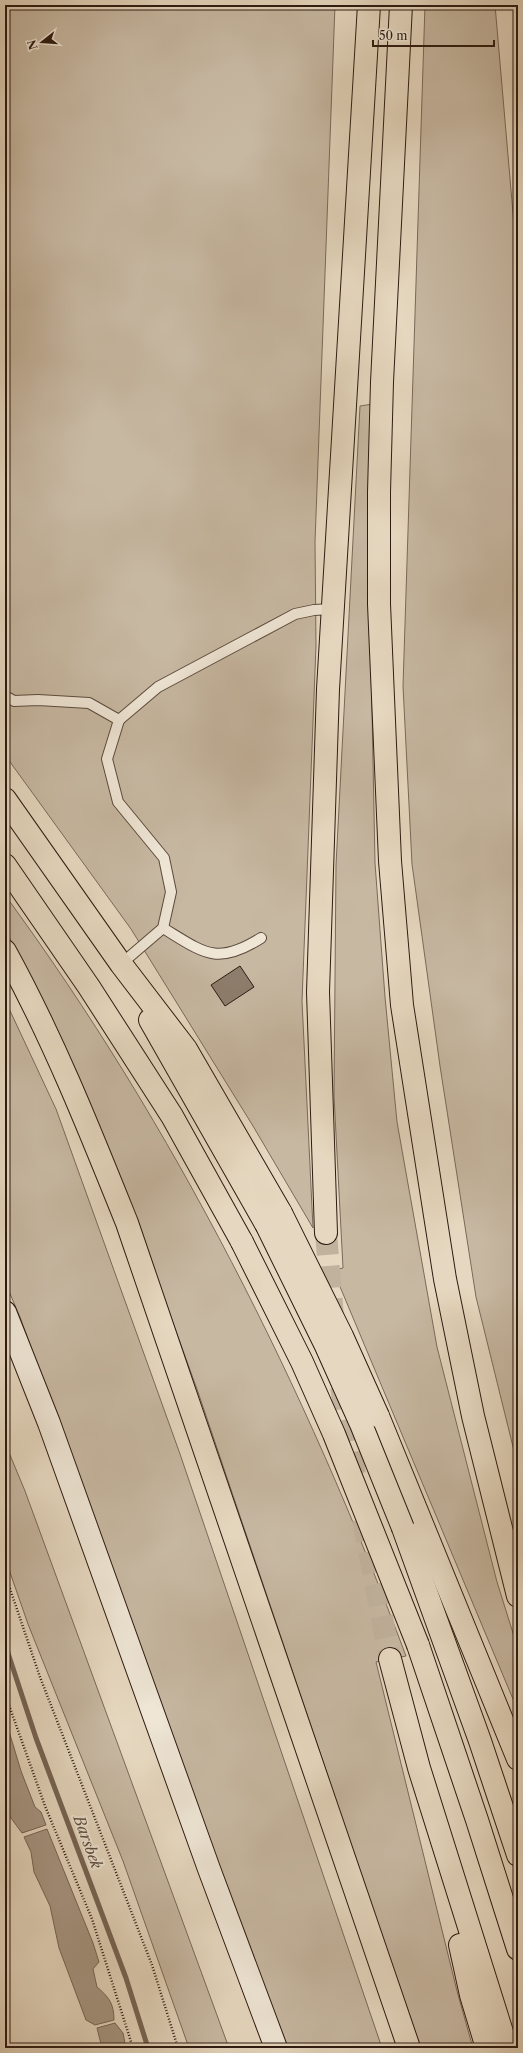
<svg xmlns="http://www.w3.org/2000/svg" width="523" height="2053" viewBox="0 0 523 2053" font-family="'Libre Caslon Text',serif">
<rect width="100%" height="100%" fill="#e6d8c0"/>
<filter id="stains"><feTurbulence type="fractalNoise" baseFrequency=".005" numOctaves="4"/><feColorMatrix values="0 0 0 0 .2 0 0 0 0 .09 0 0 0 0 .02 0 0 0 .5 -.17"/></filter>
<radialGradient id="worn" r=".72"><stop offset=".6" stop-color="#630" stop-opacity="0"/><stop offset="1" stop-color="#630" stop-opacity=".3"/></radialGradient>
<g fill="#c7b8a2" stroke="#7a695a">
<path d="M5,5h330l-20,537 1,104 -14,355 11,227 -60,-102 -122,-197 -126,-174z"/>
<path d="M425,5h70l23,266v1196l-42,-170 -36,-231 -28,-202 -9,-178z"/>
<path d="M373,404l-3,204 5,255 10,134 12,125 40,225 60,235 21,67v62l-185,-441 10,-2 -9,-172 2,-231 24,-459z"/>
<path d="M5,895c170,232 300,492 401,761l-30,6 81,329 16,57h-53l-222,-656 -63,-174 -120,-270 -10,-18z"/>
<path d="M5,1000l51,109 124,345 202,594h-97l-265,-731 -15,-35z"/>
<path d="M5,1443l20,48 204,557h-40l-66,-187 -95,-237 -23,-66z"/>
</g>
<g fill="#a79784" stroke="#766556">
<path d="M5,1718l16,53 14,36 6,5 5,13 -24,8 -17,-23z"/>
<path d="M47,1829l46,114 6,19 -6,7 4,18c12,10 17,17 17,33l-19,5 -9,-5 -27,-72 -9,-42 -16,-34 -3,-20 -7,-15z"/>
<path d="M115,2023l8,10 3,15h-24l-5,-20z"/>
</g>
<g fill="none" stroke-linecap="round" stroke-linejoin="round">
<path stroke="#766556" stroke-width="5" d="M5,1644l31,94 90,240 22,70"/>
</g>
<path fill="#8d7d6c" stroke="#2d1a11" d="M240,966l14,21 -29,19 -14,-21z"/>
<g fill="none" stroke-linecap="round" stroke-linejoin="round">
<g stroke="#c1b29d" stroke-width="22" stroke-dasharray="22 11" stroke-linecap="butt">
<path d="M326,1233l7,84"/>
<path d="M341,1387l14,87"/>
<path d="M363,1519l27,140"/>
</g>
<g stroke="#5b4a3d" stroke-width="12">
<g id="service">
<path d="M5,696l9,5 24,-1 51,3 30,17 39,-33 137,-73 19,-4 18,-1"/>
<path d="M119,720l-12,39 11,43 46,56 7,34 -8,36 -42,36"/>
<path d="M163,928c41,25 54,38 98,10"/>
</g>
</g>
<g stroke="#2d1a11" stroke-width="24">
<path id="secondary" d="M5,1312l44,111 160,446 67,179"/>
</g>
<g stroke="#2d1a11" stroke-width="24">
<g id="motorway">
<path d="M401,5l-19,377 -3,110v112l11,257 12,144 43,274 28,137 45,180"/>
<path d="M5,799l116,165 65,85 95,164"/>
<path d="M5,865l84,122 83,129 70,126"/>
<path d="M5,951c48,87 85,180 122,272l282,825"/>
<path d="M150,1020l116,204"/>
<path d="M326,1233l-8,-241 10,-303 41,-684"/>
<path d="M378,1416l140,343"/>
<path d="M403,1528l77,213 38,114"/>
<path d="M418,1645l59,175 41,129"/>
<path d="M390,1659l29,109 88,280"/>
<path d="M460,1945l11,50 16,53"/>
</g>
</g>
<g stroke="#2d1a11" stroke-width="2.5" stroke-dasharray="1 2" stroke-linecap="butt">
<path d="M5,1574l35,103 112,288 26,83"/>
<path d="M5,1694l40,112 47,113 41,129"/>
</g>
<use href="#service" stroke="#efe6d6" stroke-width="10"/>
<use href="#secondary" stroke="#efe6d6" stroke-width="22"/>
<use href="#motorway" stroke="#e6d8c0" stroke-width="22"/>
<g stroke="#2d1a11" stroke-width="24" stroke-linecap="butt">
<g id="motorway-bridge">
<path d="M281,1213l61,123 36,80"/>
<path d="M266,1224l60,122 35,78 42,104"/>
<path d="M242,1242l60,120 32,72 84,211"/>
</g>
</g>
<use href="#motorway-bridge" stroke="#e6d8c0" stroke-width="22"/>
</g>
<g text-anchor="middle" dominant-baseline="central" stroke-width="4" stroke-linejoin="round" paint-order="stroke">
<g font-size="15" font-style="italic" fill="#5e4c3f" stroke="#efe6d6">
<text transform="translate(88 1842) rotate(70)">Barsbek</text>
</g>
</g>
<rect width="523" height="2053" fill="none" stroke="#e6d8c0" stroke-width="20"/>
<rect x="6" y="6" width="511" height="2041" fill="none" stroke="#2d1a11" stroke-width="2"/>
<rect x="10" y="10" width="503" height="2033" fill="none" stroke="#2d1a11"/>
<g transform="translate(42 42) rotate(253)" stroke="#efe6d6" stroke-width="3" paint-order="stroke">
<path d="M0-3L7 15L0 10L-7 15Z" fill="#2d1a11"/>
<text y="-6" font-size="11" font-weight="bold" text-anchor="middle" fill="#2d1a11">N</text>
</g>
<path d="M373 40v6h121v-6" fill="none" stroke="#2d1a11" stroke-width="2"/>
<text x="379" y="40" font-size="12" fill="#2d1a11" stroke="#efe6d6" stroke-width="3" paint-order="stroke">50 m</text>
<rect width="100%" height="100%" filter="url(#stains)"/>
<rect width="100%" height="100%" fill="url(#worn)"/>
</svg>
